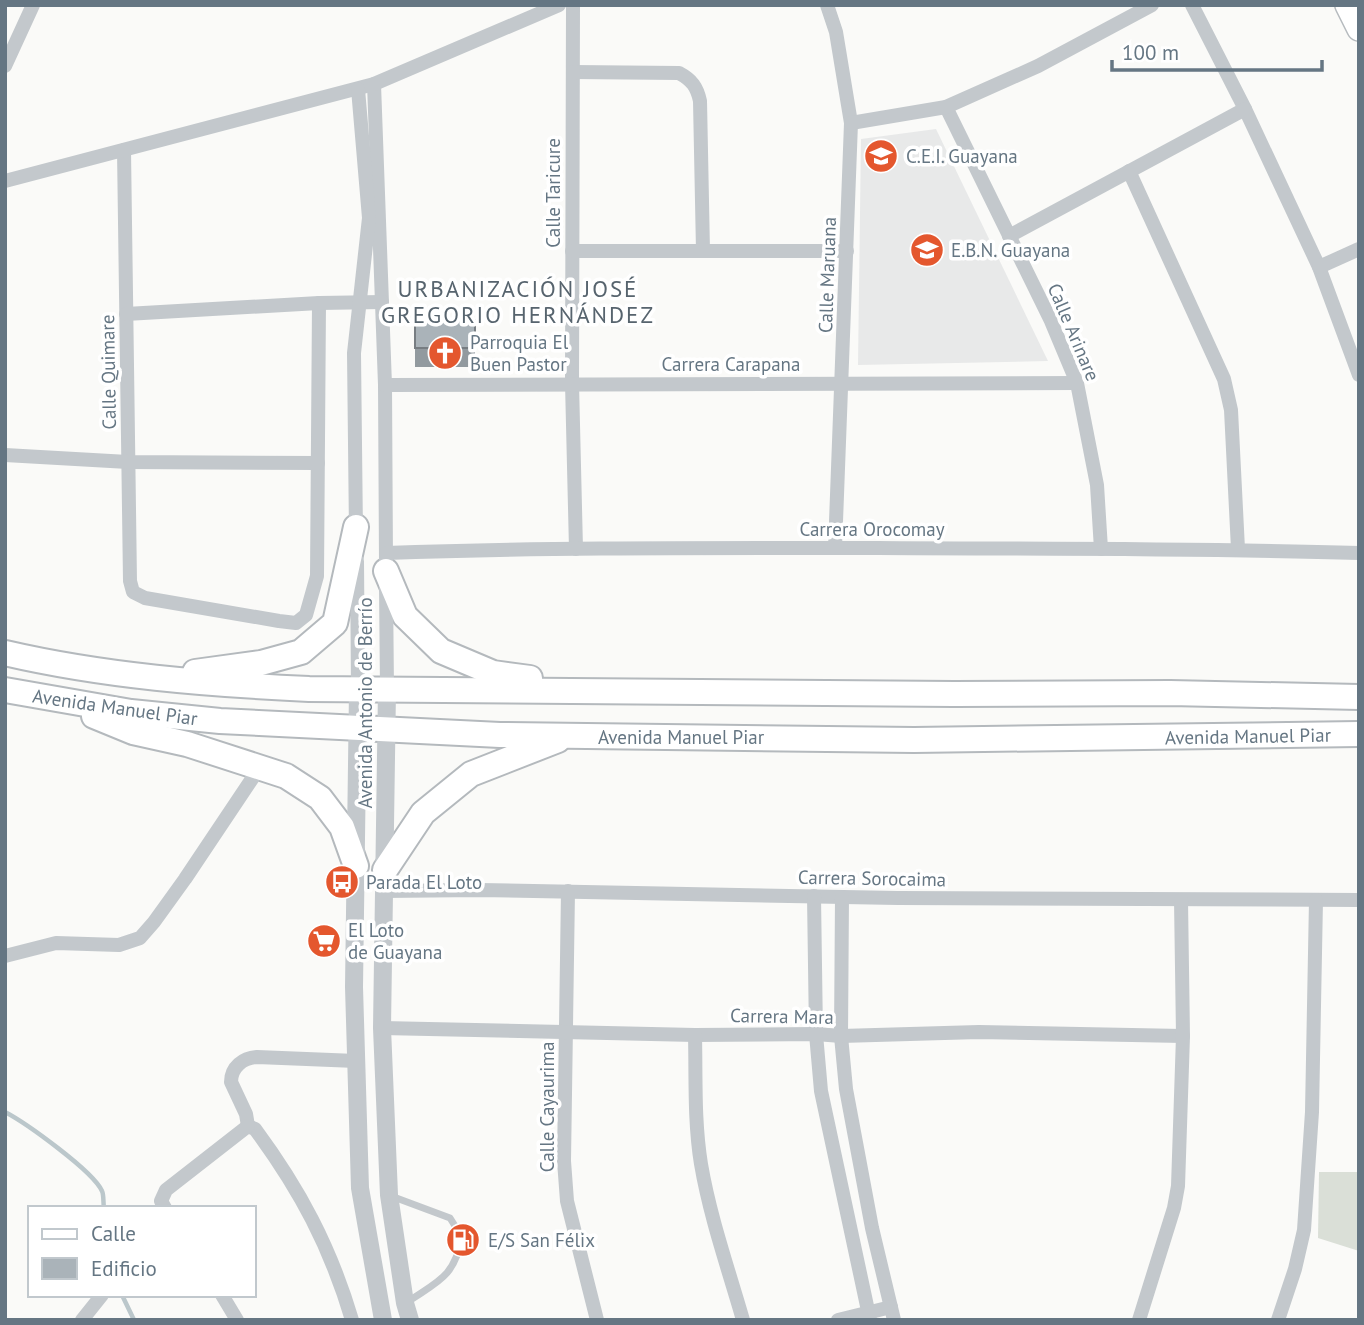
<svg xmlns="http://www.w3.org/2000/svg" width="1364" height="1325" viewBox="0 0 1364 1325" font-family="'PT Sans',sans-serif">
<rect width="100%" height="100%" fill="#fafaf8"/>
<path fill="#e8e9e9" d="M936,129l112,232 -190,4 3,-226z"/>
<path fill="#dadfd7" d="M1319,1172h40v79l-41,-13z"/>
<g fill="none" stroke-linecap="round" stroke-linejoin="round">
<g stroke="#bbc7cb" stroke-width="4.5">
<path d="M5,1112c21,11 88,59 97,79 2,4 1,12 2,17"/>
<path d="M122,1295l12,25"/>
</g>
<g stroke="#b5babe" stroke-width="26">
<path id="primary" d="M1347,5l12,24"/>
</g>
<g stroke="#b4b9bd" stroke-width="28">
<g id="trunk">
<path d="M386,571l19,45 36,35 52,22 37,5"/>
<path d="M5,653c99,23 202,31 304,36l645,5 216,-1 189,4"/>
<path d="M195,672l66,-9 40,-11 34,-29 21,-96"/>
<path d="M5,690l126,22 89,9 280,14 414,5 445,-6"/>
<path d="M94,716l39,16 54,12 99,32 34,22 22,29 14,39"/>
<path d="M385,870l38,-57 48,-39 87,-34"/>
</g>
</g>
<path stroke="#c3c8cc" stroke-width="7" d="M391,1196l59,22 12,19c-8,41 -24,44 -56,66"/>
<g stroke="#c3c8cc" stroke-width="14">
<path d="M573,5l-1,378 4,166"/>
<path d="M827,5l9,27 15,91 -16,425"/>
<path d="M1192,5l53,104 74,158 40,108"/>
<path d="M5,66l28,-61"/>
<path d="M573,72l106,1c13,7 18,14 21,28l3,150"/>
<path d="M374,84l11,301 1,177"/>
<path d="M946,107l105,214 26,62 20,102 4,64"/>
<path d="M851,123l95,-16 92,-41 114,-61"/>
<path d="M124,150l6,431 3,11 12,6 134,23 17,2 10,-8 11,-39 2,-273"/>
<path d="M1129,171l95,208 7,31 7,139"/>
<path d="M5,181l369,-97 185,-79"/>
<path d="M1009,236l236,-127"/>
<path d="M572,251h275"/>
<path d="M1319,267l40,-18"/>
<path d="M126,314l193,-11 63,-1"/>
<path d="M385,385l692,-2"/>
<path d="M5,455l123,7 190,1"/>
<path d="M356,534l-2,-181 15,-135 -11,-129"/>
<path d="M386,553c164,-6 328,-5 492,-5 160,1 320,0 481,5"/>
<path d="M357,561l1,129"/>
<path d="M386,586l1,104"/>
<path d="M384,891l95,-1 419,8 461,2"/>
<path d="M568,891l-4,270 3,40 30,119"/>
<path d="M814,896l2,138 5,57 49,229"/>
<path d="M842,897l-1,139 5,53 26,139 22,92"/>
<path d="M5,956l51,-13 63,2 21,-7 14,-16 31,-43 75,-112"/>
<path d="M382,1028l313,7 121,-1 25,2 138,-4 204,4"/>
<path d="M695,1035c1,43 -1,86 6,129 9,53 27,104 42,156"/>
<path d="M248,1126l7,3c45,61 75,117 97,191"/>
<path d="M248,1126l-2,-12 -15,-32c0,-15 12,-24 26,-25l99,4"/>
<path d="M165,1208l-4,-7 5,-11 82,-64"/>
<path d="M222,1295l15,25"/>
<path d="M82,1320l20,-25"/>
<path d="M838,1320l53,-13"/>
<path d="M1139,1320l35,-112 4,-22 5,-150 -2,-136"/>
<path d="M1278,1320l17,-51 9,-39 8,-118 4,-212"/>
</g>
<g stroke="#c3c8cc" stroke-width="18">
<path d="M358,690l-4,297 6,201 23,132"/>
<path d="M387,690l-5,338 7,167 16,108 5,17"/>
</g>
<use href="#primary" stroke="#fff" stroke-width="23"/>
<use href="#trunk" stroke="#fff" stroke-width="24"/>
</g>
<rect fill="#929a9f" x="415" y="320" width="60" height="47"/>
<rect fill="#aab3b9" stroke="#777d82" stroke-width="2" x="415" y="320" width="60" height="28"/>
<defs>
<g id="school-disc" transform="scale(1.75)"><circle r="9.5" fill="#e4572e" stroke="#fff"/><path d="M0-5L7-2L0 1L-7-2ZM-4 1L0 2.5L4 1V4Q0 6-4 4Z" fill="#fff"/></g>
<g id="church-disc" transform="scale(1.75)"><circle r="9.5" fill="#e4572e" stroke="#fff"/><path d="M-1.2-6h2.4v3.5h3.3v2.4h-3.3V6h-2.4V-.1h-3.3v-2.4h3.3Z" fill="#fff"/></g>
<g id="bus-disc" transform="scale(1.75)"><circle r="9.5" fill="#e4572e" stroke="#fff"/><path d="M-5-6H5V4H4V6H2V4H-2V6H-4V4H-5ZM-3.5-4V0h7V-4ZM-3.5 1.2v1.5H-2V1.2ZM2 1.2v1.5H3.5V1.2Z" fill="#fff"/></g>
<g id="supermarket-disc" transform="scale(1.75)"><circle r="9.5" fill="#e4572e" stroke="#fff"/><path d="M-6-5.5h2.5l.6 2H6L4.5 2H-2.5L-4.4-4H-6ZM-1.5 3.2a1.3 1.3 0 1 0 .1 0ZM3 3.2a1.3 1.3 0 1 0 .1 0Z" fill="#fff"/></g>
<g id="fuel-disc" transform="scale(1.75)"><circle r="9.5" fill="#e4572e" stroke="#fff"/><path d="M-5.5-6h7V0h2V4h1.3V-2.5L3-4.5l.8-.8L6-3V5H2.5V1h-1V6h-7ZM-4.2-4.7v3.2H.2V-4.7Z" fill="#fff"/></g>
</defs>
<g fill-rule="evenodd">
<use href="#school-disc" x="881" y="156"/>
<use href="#school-disc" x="927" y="250"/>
<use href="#church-disc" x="445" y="353"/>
<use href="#bus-disc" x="342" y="882"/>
<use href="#supermarket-disc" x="324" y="941"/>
<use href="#fuel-disc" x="463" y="1240"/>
</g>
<g text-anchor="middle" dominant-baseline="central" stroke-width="7" stroke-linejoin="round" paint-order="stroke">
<g font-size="19" fill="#657683" stroke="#fff" text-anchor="start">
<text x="906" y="156">C.E.I. Guayana</text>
<text x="951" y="250">E.B.N. Guayana</text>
<text x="470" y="342">Parroquia El<tspan x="470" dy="22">Buen Pastor</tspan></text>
<text x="366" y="882">Parada El Loto</text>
<text x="348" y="930">El Loto<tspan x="348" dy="22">de Guayana</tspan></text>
<text x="488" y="1240">E/S San Félix</text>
</g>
<g font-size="19" fill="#657683" stroke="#fff">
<text transform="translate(553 193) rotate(-90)">Calle Taricure</text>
<text transform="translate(827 275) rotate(-88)">Calle Maruana</text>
<text transform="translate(1074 332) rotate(67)">Calle Arinare</text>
<text x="731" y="364">Carrera Carapana</text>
<text transform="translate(108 372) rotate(-91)">Calle Quimare</text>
<text x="872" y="529">Carrera Orocomay</text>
<text transform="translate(365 703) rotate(-90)">Avenida Antonio de Berrío</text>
<text transform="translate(115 707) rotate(8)">Avenida Manuel Piar</text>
<text transform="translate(1248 736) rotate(-1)">Avenida Manuel Piar</text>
<text x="681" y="737">Avenida Manuel Piar</text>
<text transform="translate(872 878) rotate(1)">Carrera Sorocaima</text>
<text transform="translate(782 1016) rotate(1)">Carrera Mara</text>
<text transform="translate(547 1107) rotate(-90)">Calle Cayaurima</text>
</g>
<g font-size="23" letter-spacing="2" fill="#57646e" stroke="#fff">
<text x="518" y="288">URBANIZACIÓN JOSÉ<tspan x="518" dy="26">GREGORIO HERNÁNDEZ</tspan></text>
</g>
</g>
<rect width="1364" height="1325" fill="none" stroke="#657683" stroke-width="14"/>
<rect x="28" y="1206" width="228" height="91" fill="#ffffff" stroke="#c1c8cd" stroke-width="2"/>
<rect x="42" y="1229" width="35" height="10" fill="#ffffff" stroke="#c1c8cd" stroke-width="2"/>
<text x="91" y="1241" font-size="21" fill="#657683">Calle</text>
<rect x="42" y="1258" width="35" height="21" fill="#aab3b9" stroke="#c1c8cd" stroke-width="2"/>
<text x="91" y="1276" font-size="21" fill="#657683">Edificio</text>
<path d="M1112 60v10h210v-10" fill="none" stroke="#657683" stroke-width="3.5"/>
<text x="1122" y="60" font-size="21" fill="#657683" stroke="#ffffff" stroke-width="5" paint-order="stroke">100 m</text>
</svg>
